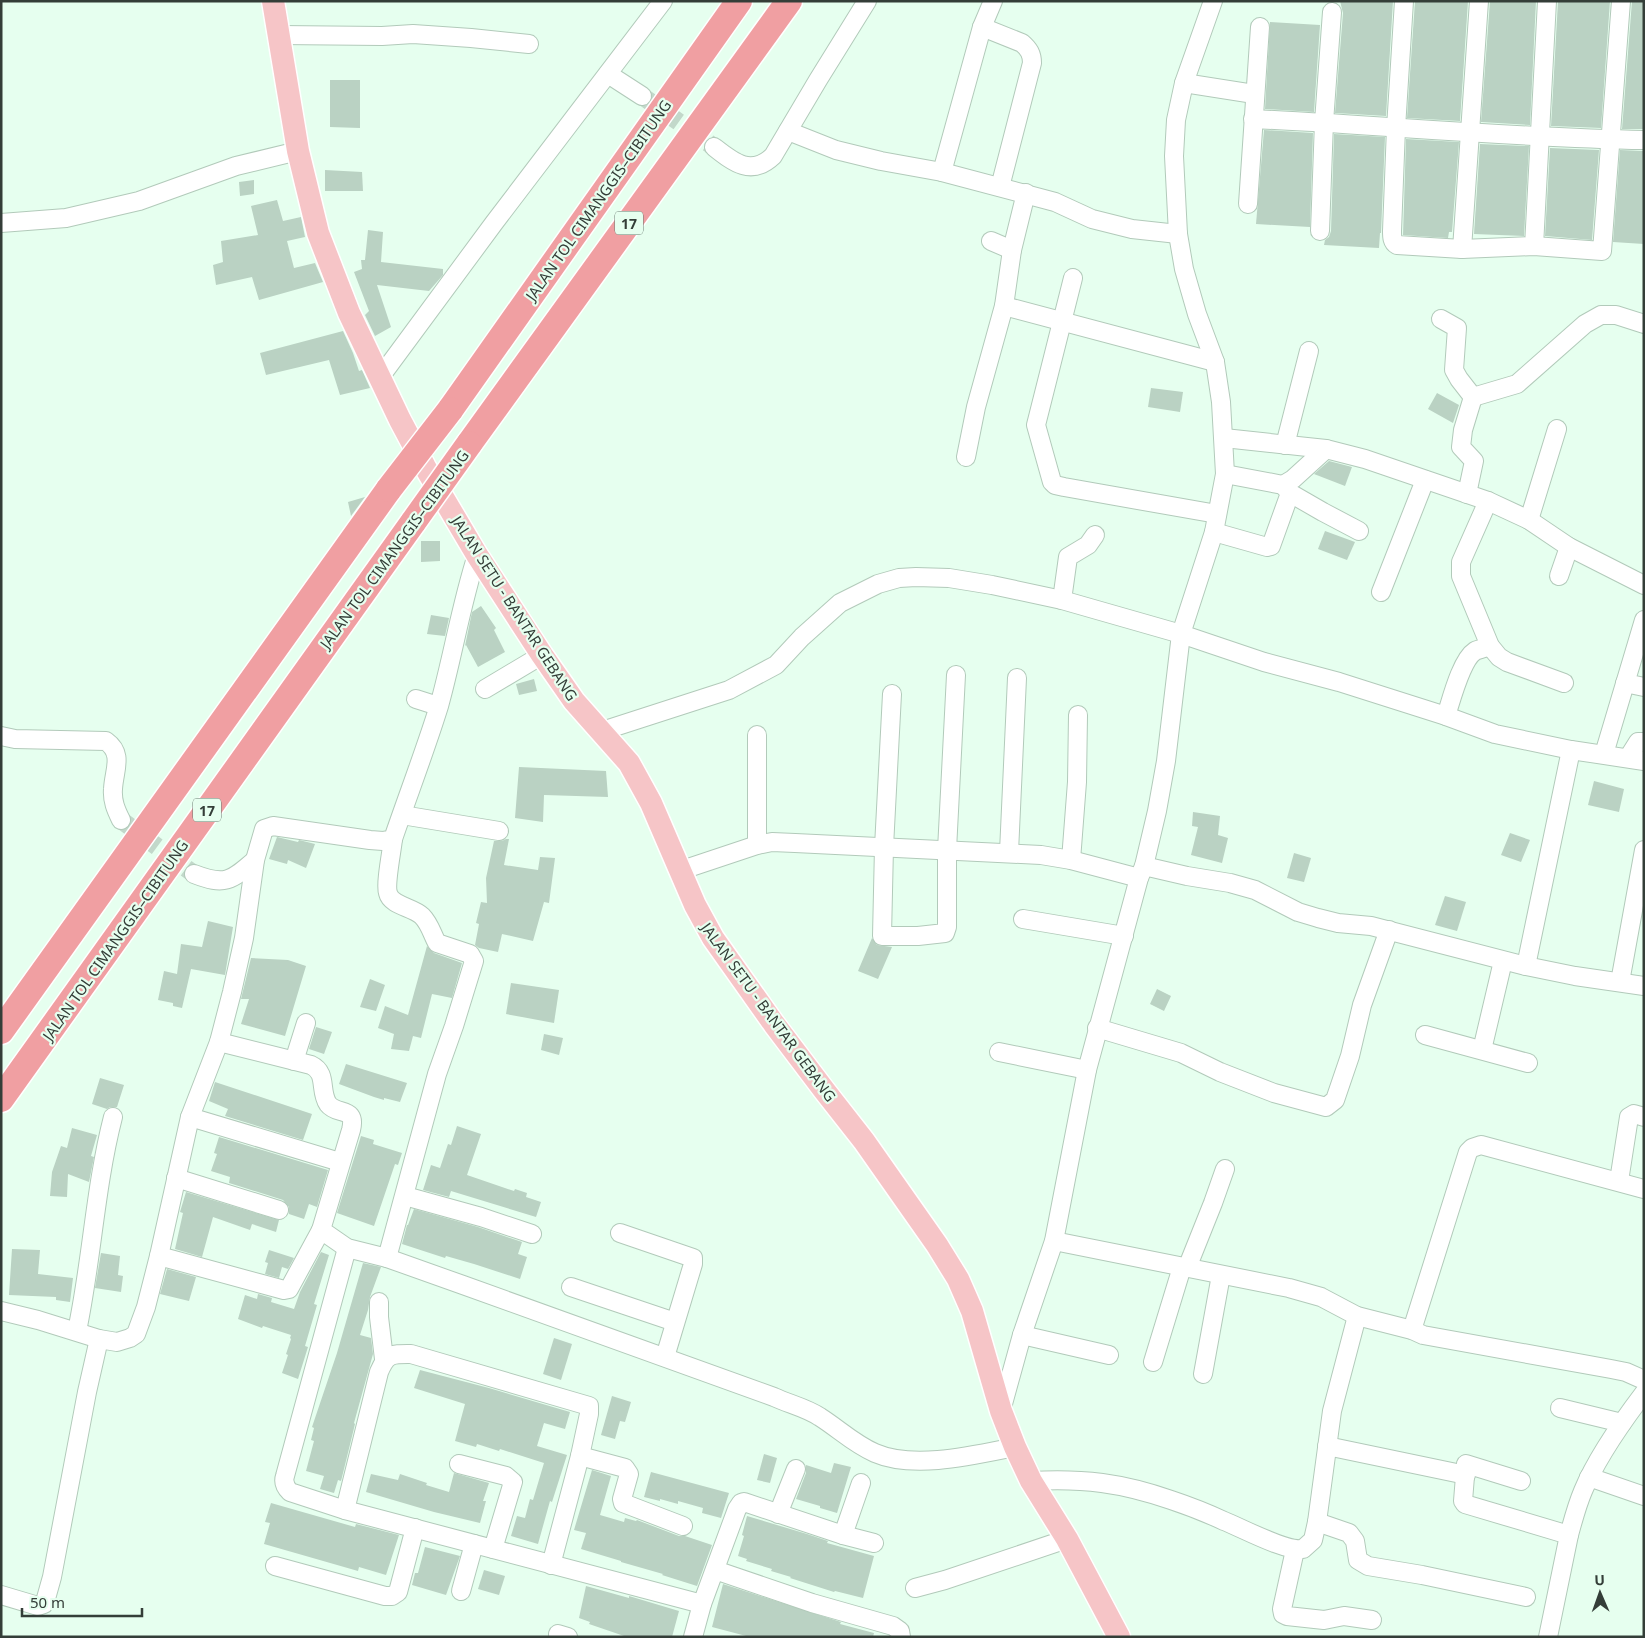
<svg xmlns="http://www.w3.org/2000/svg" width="1645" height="1638" viewBox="0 0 1645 1638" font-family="'Noto Sans',sans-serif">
<rect width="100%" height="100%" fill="#e6ffef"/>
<g fill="#bad2c3">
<path d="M1340,1h53l-7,115 -51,-3 8,-100z"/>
<path d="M1415,1h53l-8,120 -53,-3z"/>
<path d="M1490,1h46l-6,124 -49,-3z"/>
<path d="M1558,1h52l-9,127 -50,-2z"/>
<path d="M1632,1h12v128h-22z"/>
<path d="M1270,22l50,3 -6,87 -49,-3z"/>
<path d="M330,80h30v48l-30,-1z"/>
<path d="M1264,130l49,3 -3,94 -54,-3z"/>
<path d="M1334,134l51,3 -4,96h-1l-1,15 -55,-3 1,-5 4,-3 2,-6z"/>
<path d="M1406,139l53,3 -7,90h-3l-1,6 -45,-3z"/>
<path d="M1480,144l49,2 -5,90 -50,-2z"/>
<path d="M1550,148l49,2 -7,90 -47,-4z"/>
<path d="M1620,150l23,1 1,93 -31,-2z"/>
<path d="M325,170l37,2 1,19h-38z"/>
<path d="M254,180v14l-14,2 -1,-14z"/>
<path d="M277,200l6,21 18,-4 4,20 -18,4 7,27 21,-5 8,19 -64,18 -7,-23 -36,8 -3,-20 10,-3 -2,-21 37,-6 -7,-29z"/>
<path d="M368,230l15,2 -2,30 62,7v6l-14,16 -52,-6 14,42 -16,9 -10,-21 4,-4 -15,-39 8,-3 -1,-9h4z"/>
<path d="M343,331l10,22 6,18 3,-1 8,18 -30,7 -11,-35 -63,15 -6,-22z"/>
<path d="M1151,388l32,4 -3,20 -32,-5z"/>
<path d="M1437,393l22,12 -6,18 -25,-14z"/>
<path d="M1329,461l23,6 -7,19 -31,-12z"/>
<path d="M365,497l-14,19 -3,-14z"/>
<path d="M1325,531l30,11 -8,18 -29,-11z"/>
<path d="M421,541h19v20l-19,1z"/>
<path d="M481,606l15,22 -2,2 11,22 -27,15 -12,-22 -1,1 7,-34z"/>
<path d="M431,615l18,3 -4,18 -18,-2z"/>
<path d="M534,679l3,12 -18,4 -3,-11z"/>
<path d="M519,767l87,4 2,26 -64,-2 -1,27 -28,-4z"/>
<path d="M1594,781l30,8 -5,23 -31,-7z"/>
<path d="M1193,812l27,4 -2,19 10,3 -6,25 -31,-8 7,-28 -6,-1z"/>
<path d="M1510,833l20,7 -9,22 -20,-7z"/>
<path d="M277,837l21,5 1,-2 16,4 -9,24 -18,-8 -1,4 -18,-5z"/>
<path d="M506,839h3l-5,26 34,5 2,-13 15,1 -6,45 -5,-1 -11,39 -31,-7 -4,18 -19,-4 -4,-3 4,-21 -3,-1 5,-21 6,1 -1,-25 8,-37h8z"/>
<path d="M1294,853l17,5 -7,24 -17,-4z"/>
<path d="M1445,896l21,6 -9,29 -22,-6z"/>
<path d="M208,921l25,6 -8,48 -34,-6 -9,39 -9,-2v-3l-15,-3 6,-29 13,3 4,-30 21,3z"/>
<path d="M872,938l5,7 15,2 -14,32 -20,-8z"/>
<path d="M427,946l7,7 28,10 -10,35 -20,-4 -11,44 -8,-2 -4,15 -18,-2 3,-15 -16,-6 7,-22 23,9z"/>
<path d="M251,958l37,2 18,6 -21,70 -44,-12 8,-25h-8z"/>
<path d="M370,979l15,6 -9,26 -16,-4z"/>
<path d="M511,983l48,7 -5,33 -48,-9z"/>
<path d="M1157,989l14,7 -7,15 -14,-7z"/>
<path d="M316,1027l16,5 -8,22 -15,-5z"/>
<path d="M544,1034l19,4 -4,17 -18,-5z"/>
<path d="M346,1064l61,19 -7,19 -16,-4v2l-10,-3 -35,-13z"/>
<path d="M100,1078l24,7 -7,22h-7l-3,2 -15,-5z"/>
<path d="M215,1082l97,32 -9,26 -78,-24 3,-7 -19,-8z"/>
<path d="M457,1126l24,8 -14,41 47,16 1,-2 12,4 -1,4 15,5 -5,15 -85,-26 -2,6 -26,-7 8,-25 9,3 8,-24 3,1z"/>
<path d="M72,1128l25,7 -6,21 3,1 -5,25 -21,-8 -1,23 -17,-1 2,-24 9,-26 6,2z"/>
<path d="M361,1136l13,4 -1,4 29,9 -4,12 -3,-1 -21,62 -37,-13z"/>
<path d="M219,1137l109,33 -11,37 -8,-3 -5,15 -15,-5v-7l-6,-7 -54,-17 1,-6 -19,-6 6,-17 -3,-1z"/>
<path d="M186,1192l93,28 -3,12 -24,-8 -2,6 -37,-13 -11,40 -27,-8 8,-36 -3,-1z"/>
<path d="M414,1209l64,18 44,15 -4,12 9,3 -7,22 -46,-15 -28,-8 -1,2 -43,-14 5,-19h1z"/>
<path d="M12,1249l28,1 -2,24 35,4 -3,24 -14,-2v-3l-47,-2z"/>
<path d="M269,1250l25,8 -6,11 -6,-2 -3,11 -14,-4 3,-11 -3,-1z"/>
<path d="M321,1252l8,3 -15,49 3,1 -12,41 3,1 -10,32 -16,-6 6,-18 -2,-1 5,-15 -1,-1 1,-3 -28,-9 -1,2 -24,-9 7,-24 12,4 1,-5 14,4 -1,4 23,7 6,-17z"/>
<path d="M101,1253l19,3 -2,19 5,1 -2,16 -26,-4z"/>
<path d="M363,1263l18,4 -11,30 -2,13 -8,25 11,3 2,16 -19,69 1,1 -11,45 -3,12 -3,-1 -4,13 -14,-4 4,-13 -18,-5 8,-30 -3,-1 3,-12 -2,-1 25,-74z"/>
<path d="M167,1269l29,8 -7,24 -29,-7z"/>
<path d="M554,1338l18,6 -11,36 -18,-6z"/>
<path d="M420,1370l69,18 81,24 -5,17 -21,-6 -7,23 30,9 -15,47 -2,-1 -12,43 -27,-8 6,-20 8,2 5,-19 3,1 11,-37 -44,-14 -1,2 -22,-7 -1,3 -21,-6 10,-37 -51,-16z"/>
<path d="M612,1396l19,6 -6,20 -5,-1 -5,18 -14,-4z"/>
<path d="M764,1454l13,4 -7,25 -13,-3z"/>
<path d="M834,1463l17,4 -14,46 -17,-5v-2l-24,-7 10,-26v-8l25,8z"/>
<path d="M592,1470l19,6 -11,39 24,7 1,-4 11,3 1,-1 42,16h6l27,9 -15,41 -35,-11 1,-1 -42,-12v-1l-40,-12 5,-16 -12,-3z"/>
<path d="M651,1472l78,21 -8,25 -19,-5 1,-5 -25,-7v3l-18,-5v2l-16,-4z"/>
<path d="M454,1473l35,10 -6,18h3l-6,22 -46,-11 -68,-20 5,-18 27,6 2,-6 27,9 -1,2 23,7z"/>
<path d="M271,1503l84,24 1,-3 43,11 -13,40 -27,-8 -1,4 -94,-27 6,-21 -5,-1z"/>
<path d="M747,1516l60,18 21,7 -1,2 47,13 -11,42 -28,-7 -1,1 -44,-14 1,-1 -20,-6 1,-2 -26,-8 1,-2 -9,-3 6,-20 -2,-1z"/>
<path d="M425,1547l35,9 -14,39 -34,-10 3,-12h3z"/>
<path d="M484,1570l21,6 -6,19 -21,-6z"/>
<path d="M723,1584l118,38 -1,2 34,9 -1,4h-123l-38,-10z"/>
<path d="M586,1586l43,12v-2l50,15 -7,26h-45l-38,-13 1,-2 -11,-4z"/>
</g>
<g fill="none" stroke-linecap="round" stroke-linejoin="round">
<g stroke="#c2d8ca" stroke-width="18" stroke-dasharray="18 9" stroke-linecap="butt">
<path d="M642,96l72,51"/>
<path d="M121,820l73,54"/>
</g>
<g stroke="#b2caba" stroke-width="20">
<g id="minor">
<path d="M1404,1l-8,127 -4,103c0,6 0,11 5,14l65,4 72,-3 68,5 19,-250"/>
<path d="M982,27l40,16c7,6 10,11 10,20l-32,124"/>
<path d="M279,35l103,1 31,-2 58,4 58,6"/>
<path d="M608,74l34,22"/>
<path d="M1184,83l70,11"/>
<path d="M1253,119c131,6 260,19 391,21"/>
<path d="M788,131l48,19 45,11 61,11 113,30 37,17 40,10 46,5"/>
<path d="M714,147c19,15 37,30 59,9l45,-76 49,-79"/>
<path d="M942,172l40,-145 11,-26"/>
<path d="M1248,204l12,-177"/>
<path d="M1,223l65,-5 73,-17 97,-35 62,-15"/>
<path d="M1320,231l4,-109 8,-110"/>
<path d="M991,241l21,9"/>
<path d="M1534,246l13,-245"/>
<path d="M1462,249l17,-248"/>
<path d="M1073,278l-37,147 16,57 3,3 9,2 153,27"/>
<path d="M1004,306l211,56"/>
<path d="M1441,319l16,9 -3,42 5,9 14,18 -10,33 -2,17 13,14 -7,33"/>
<path d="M381,376l113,-153 169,-222"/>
<path d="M1473,397l44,-13 68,-60 16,-9h15l28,9"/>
<path d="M1224,438l102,11 39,10 123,42 41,19 40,27 75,38"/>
<path d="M1285,445l24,-94"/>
<path d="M966,457l10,-50 28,-101 8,-56 14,-57"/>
<path d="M1225,474l58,11"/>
<path d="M1290,493l33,19 36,19"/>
<path d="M1488,501l-27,61v14l29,70 9,11 8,5 57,21"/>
<path d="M1529,520l28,-91"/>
<path d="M1214,532l53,15 4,-1 19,-53 -7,-8 10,-6 33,-30"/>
<path d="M1559,576l10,-29"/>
<path d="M1381,592l44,-112"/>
<path d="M1062,600l6,-43 20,-12 7,-10"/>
<path d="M1625,683l19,4"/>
<path d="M485,689l57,-34"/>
<path d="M892,694l-8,153 -2,89h36l27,-3 2,-6v-77l9,-175"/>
<path d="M416,699l22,7"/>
<path d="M1446,716c5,-15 15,-56 29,-65 4,-2 10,-3 15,-5"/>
<path d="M602,731l127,-41 47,-25 26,-28 38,-34 38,-19 21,-6 17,-1 33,1 43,7 70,15 119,34 83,28 75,20 107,34 49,18 76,16 73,11"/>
<path d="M1,736l14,3 91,2c18,13 8,29 7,48 -1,12 3,21 8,31"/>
<path d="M1604,754l40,-134"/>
<path d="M1628,758l10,-16h6"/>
<path d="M402,815l97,16"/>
<path d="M757,845v-110"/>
<path d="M1009,852l8,-174"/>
<path d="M1071,860l6,-78 1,-67"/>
<path d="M1144,866l43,10 43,7 25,7 43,22 20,6 20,5 33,3 155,40 49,10 69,10"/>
<path d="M679,871l78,-26 15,-3 23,1 246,12 30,5 68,18"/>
<path d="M194,874c31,12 37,7 61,-14"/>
<path d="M1023,919l101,17"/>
<path d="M1526,966l45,-216"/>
<path d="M1620,982l24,-132"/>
<path d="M1097,1028l84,25 39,19 54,21 52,14 9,-7 15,-44 12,-51 27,-75"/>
<path d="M1425,1035l103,28"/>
<path d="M219,1042l92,23c17,8 8,26 17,39 9,12 29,2 23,26l-30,100 26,18 40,10 76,27 311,112c15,7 33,11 46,20 19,12 34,27 55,36 39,17 100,2 140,-6"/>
<path d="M1482,1050l21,-89"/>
<path d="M999,1052l88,18"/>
<path d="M294,1061l12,-38"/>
<path d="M190,1117l150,45"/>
<path d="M176,1178l103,32"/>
<path d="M1619,1181l10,-64 5,-3 10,3"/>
<path d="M405,1196l76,21 51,17"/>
<path d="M620,1233l73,25v6l-28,93"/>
<path d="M1054,1241l235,47 32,9 36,19 55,14 11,5 188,34 15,3 18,8"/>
<path d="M347,1248l-62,228c-2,6 0,11 5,16l55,18 357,94"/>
<path d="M159,1256l103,28 22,6 5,-1 32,-59"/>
<path d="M387,1258l50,-184 17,-48 20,-65 -4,-7 -33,-11c-5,-9 -7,-19 -15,-27 -9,-9 -31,-10 -34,-23 -3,-9 4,-43 5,-54"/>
<path d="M1187,1268l26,-65 12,-34"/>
<path d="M571,1287l104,35"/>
<path d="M379,1302v15l5,42"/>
<path d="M1,1311l37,9 61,19 18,3 13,-4 6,-4 10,-27 13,-51 31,-139 29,-75 13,-50 12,-54 11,-78 9,-31 9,-3 97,14 13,1 10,-2c15,-44 32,-88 46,-133 14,-50 22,-102 38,-151"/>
<path d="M1412,1330l56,-178 4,-4 9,-3 163,44"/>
<path d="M77,1331c15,-71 18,-144 36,-214"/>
<path d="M1022,1335l87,20"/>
<path d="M1153,1362l29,-95"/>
<path d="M1203,1374l18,-99"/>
<path d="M1560,1408l62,15"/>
<path d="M1001,1411l21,-76 32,-94 33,-171 52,-192 5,-12 13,-55 9,-50 15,-127 33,-102 11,-58 -4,-72 -6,-40 -18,-48 -13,-45 -6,-35 -4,-78 2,-36 8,-37 29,-82"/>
<path d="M1327,1446l139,29"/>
<path d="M580,1456l45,12 4,6 -7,25 1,4 60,23"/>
<path d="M459,1464l47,12 7,6 -20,67"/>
<path d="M1589,1477l55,19"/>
<path d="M1031,1481c52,-3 91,2 140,19 18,6 36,13 53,21 18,7 62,31 79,28l10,-9 4,-18 15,-111 25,-95"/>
<path d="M1521,1481l-55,-17 -3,37 2,3 104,31 -21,102"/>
<path d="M345,1510l34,-138c8,-19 13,-18 32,-18l178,52v8l-9,42 -29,109"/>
<path d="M778,1514l18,-45"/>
<path d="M1317,1522l32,11 6,8 3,19 10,6 54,9 104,22"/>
<path d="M843,1535l18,-52"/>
<path d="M1569,1535c4,-15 8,-30 14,-44 14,-34 39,-69 61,-98"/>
<path d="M1295,1550l-13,59 1,5 4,2 37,4 20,-4 28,4"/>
<path d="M275,1566l110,30h7l6,-4 17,-64"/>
<path d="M715,1570l97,33 81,23 7,5 1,6"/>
<path d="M915,1588l30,-8 122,-41"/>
<path d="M461,1591l13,-47"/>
<path d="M1,1595l37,11 6,-2 1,-2 7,-25 35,-185 12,-53"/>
<path d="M558,1634l10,3"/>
<path d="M693,1637l9,-33 35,-95 4,-6 3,-1 99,33 31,8"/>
</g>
</g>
<g stroke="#fff" stroke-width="25">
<path id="major" d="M273,1l25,150 20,82 31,80 51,107 25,47 52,88 65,100 32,46 55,62 22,40 44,102 18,33 61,86 50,66 40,51 73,104 21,34 14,32 29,100 14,36 16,34 36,58 52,98"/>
</g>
<g stroke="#fff" stroke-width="29">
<g id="highway">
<path d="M450,410l289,-409"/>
<path d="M469,444l320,-443"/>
<path d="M1,1031l388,-542"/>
<path d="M1,1099l413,-578"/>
</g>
</g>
<use href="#minor" stroke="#fff" stroke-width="18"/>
<use href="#major" stroke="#f6c5c7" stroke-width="22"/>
<use href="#highway" stroke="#f09fa2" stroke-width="26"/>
<g stroke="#fff" stroke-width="29" stroke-linecap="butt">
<g id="highway-bridge">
<path d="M389,489l61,-79"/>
<path d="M414,521l55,-77"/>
</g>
</g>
<use href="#highway-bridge" stroke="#f09fa2" stroke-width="26"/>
</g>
<g text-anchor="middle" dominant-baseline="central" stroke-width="4.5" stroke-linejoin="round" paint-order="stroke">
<g fill="#e6ffef" stroke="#69786f" stroke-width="1">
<rect x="615" y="211.5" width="28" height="23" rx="4"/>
<rect x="193" y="798.5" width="28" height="23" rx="4"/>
</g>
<g font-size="14" font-weight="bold" fill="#343e38">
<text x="629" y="223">17</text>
<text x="207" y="810">17</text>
</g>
<g font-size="15" fill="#343e38" stroke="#e6ffef">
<text transform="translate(598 200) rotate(-55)">JALAN TOL CIMANGGIS–CIBITUNG</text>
<text transform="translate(394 549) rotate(-54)">JALAN TOL CIMANGGIS–CIBITUNG</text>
<text transform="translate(515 608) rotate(57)">JALAN SETU - BANTAR GEBANG</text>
<text transform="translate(115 940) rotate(-55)">JALAN TOL CIMANGGIS–CIBITUNG</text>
<text transform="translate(769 1012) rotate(54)">JALAN SETU - BANTAR GEBANG</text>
</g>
</g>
<rect width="1645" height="1638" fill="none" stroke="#343e38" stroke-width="5"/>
<g transform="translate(1600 1593) rotate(358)" stroke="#e6ffef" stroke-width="4" paint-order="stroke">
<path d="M0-4L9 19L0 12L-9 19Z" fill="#343e38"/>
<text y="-8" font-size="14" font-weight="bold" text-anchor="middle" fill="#343e38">U</text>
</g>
<path d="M22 1608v8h120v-8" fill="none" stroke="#343e38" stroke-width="2.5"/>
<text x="30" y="1608" font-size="15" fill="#343e38" stroke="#e6ffef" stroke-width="4" paint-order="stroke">50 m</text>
</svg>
